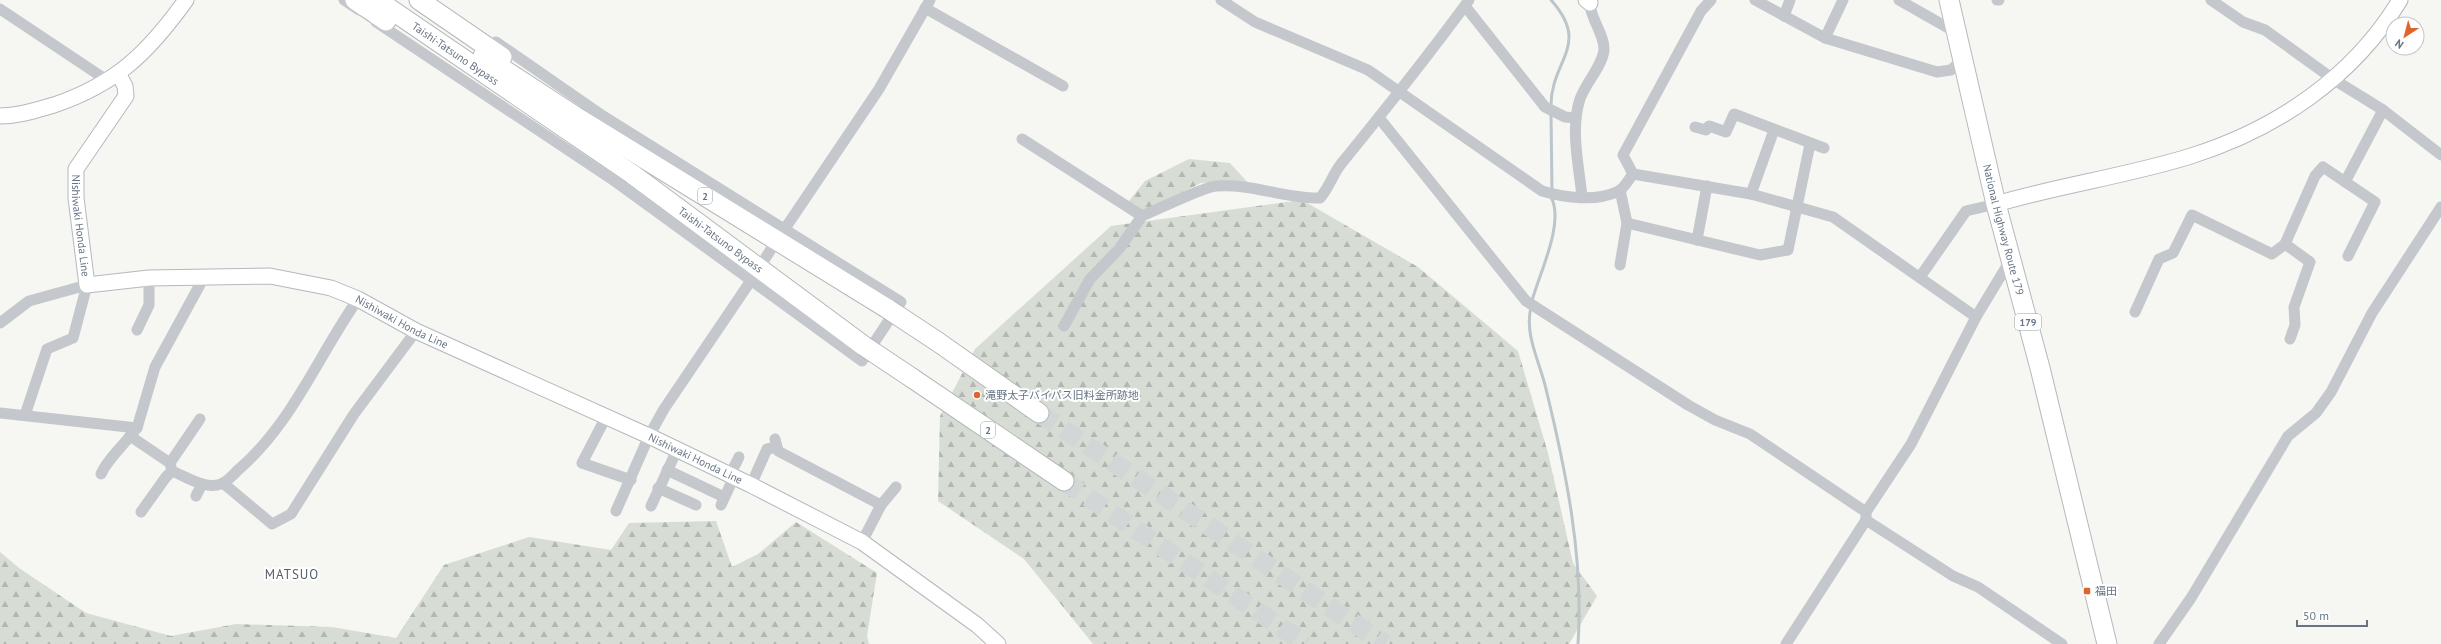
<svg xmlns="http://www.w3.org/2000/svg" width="2441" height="644" viewBox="0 0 2441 644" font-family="'PT Sans','Noto Sans JP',sans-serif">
<defs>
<pattern id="forest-firs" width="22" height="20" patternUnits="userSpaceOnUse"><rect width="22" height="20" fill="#d7ddd4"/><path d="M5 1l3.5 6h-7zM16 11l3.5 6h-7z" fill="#b2b8b1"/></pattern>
</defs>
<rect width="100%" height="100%" fill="#f6f6f3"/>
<g fill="url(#forest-firs)">
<path d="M1189,159l41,4 20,22 -49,-2 -59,30 -14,-11 17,-21z"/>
<path d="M1302,200l116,67 100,84 30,102 25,110 24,33 -28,48h-476l-69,-85 -86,-58 2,-85 35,-67 136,-123z"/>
<path d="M716,521l16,46 26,-13 38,-32 81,51 -10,63 2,8h-869v-92l19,16 67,45 85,23 65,-12 96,3 64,11 48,-73 85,-28 82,13 18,-27z"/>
</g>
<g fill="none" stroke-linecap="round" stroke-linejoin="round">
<g stroke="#bcc5ca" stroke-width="3">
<path d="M1551,0c41,46 -1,60 0,107"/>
<path d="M1551,113l1,78"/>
<path d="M1532,301c7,-27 33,-78 19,-104"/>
<path d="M1531,307c-7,28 9,55 15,82 20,82 38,170 32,255"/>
</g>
<g stroke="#d2d6d7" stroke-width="19" stroke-dasharray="19 10" stroke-linecap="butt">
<path d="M1039,413l346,231"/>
<path d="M1064,481l242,163"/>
</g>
<g stroke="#b4b9bd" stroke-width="17">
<g id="secondary">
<path d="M1586,0l4,3"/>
<path id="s1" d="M119,75l6,11 1,10 -50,73v29l11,87 62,-7 121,-2 61,12 27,11 58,32 233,105 102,49 111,57 115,83 21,19"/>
<path d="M0,116c19,0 36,-6 54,-11 62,-21 94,-52 132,-105"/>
<path d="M1996,204c64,-19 131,-28 195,-48 85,-27 162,-78 209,-156"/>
</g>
</g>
<g stroke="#b5b8bb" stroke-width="21">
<g id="highway">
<path d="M355,0l31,21"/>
<path id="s2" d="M377,0l255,174 232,172"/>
<path d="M419,0l83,57"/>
<path id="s3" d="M1949,0l47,204 44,164 67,276"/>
<path d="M483,56l92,60 313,193"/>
<path d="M938,342l101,71"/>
<path d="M912,378l152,103"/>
</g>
</g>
<g stroke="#c4c7cb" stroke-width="11">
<path d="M344,0l15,10"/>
<path d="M1221,0l34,22 113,48 174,121c23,7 54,11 77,0 5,-3 10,-12 14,-17"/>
<path d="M1755,0l70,38 112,34 14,-2 12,-11"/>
<path d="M1899,0l58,33"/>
<path d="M1997,0h2"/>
<path d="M2211,0l32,22 22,8 68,49 50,31 58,45"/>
<path d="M1465,6l80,101 20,10 11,1"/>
<path d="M925,8l138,78"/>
<path d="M0,9l108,72"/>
<path d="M1784,16l6,-16"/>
<path d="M376,22l240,160 246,179 39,-59 -298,-186 -107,-74"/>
<path d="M1825,38l18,-38"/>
<path d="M1380,119l146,182 162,104 27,15 35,14 116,78v8l87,56 25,11 84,57"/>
<path d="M1695,127l11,3 3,-4 17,6 8,-18 90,34"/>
<path d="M1022,139l120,77c15,-6 61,-29 74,-30 36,-3 69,13 104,12 9,-10 13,-24 21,-34 44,-54 87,-108 128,-164"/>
<path d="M1633,174l118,20 82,23 143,100"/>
<path d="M1633,174l-10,-19 78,-144 10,-11"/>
<path d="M2345,182l38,-72"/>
<path d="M1751,194l23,-64"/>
<path d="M1582,197c-3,-31 -12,-68 -2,-98 6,-17 22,-32 24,-49 1,-16 -18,-38 -13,-50"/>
<path d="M1627,223l133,32 28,-5 22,-106"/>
<path d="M782,233l97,-144 51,-89"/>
<path d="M1697,240l10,-54"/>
<path d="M2285,244l25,18 -16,45 1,18 -5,14"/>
<path d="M763,262l10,-16"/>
<path d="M1620,265l7,-42 -7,-33"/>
<path d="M1920,277l46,-66 30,-7"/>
<path d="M203,279l-48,88 -18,61 -7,8 40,27 2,8c15,6 34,19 49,13 6,-2 12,-9 17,-14 54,-46 80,-114 120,-171"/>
<path d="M2135,312l24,-53 14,-6 19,-38 80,39 13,-10 30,-68 8,-9 52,35 -27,54"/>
<path d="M0,323l29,-22 58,-16 -14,53 -26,11 -22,66"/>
<path d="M1064,326l26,-47 29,-30 23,-33"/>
<path d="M137,330l12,-25v-27"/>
<path d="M0,413l137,15"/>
<path d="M606,417l-24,46 49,17"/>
<path d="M775,439l3,12 103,54"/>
<path d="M170,463l30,-44"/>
<path d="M667,470l57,27"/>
<path d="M101,474c6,-14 20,-26 29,-38"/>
<path d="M730,475l9,-18"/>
<path d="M223,483l49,41 19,-10 63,-100 62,-83"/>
<path d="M751,485l16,-36 10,-2"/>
<path d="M658,488l38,17"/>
<path d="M196,496l6,-12"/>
<path d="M721,505l13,-28"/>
<path d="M651,506l26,-56"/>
<path d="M616,511l33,-75 15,-27 90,-133"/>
<path d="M141,512l25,-35 6,-6"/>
<path d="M1866,512l45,-68 65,-127 35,-58"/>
<path d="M862,542l19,-37 15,-18"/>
<path d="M1786,644l80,-124"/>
<path d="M2159,644l32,-46 97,-162 28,-23 15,-21 41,-79 69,-106"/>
</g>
<use href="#secondary" stroke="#fff" stroke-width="15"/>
<use href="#highway" stroke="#fff" stroke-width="19"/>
<g stroke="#b5b8bb" stroke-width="21" stroke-linecap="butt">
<g id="highway-bridge">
<path d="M888,309l50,33"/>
<path d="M864,346l48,32"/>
</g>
</g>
<use href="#highway-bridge" stroke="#fff" stroke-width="19"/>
</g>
<g fill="#de662c" stroke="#fff" stroke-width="1.5">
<circle cx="977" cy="395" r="4"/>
<rect x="2083" y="587" width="8" height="8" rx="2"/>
</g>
<g text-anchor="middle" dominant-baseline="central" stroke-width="4" stroke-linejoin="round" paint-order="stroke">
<g fill="#fff" stroke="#949ea8" stroke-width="1">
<rect x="698" y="188" width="14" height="16" rx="3"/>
<rect x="2015" y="314" width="26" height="16" rx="3"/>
<rect x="981" y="422" width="14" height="16" rx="3"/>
</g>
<g font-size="10" font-weight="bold" fill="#667483">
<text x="705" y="196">2</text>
<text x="2028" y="322">179</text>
<text x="988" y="430">2</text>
</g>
<g font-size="11" fill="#667483" stroke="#fff">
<text stroke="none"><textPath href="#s2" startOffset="95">Taishi-Tatsuno Bypass</textPath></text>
<text stroke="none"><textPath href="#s1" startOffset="168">Nishiwaki Honda Line</textPath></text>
<text stroke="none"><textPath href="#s3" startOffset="236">National Highway Route 179</textPath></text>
<text stroke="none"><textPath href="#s2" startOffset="419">Taishi-Tatsuno Bypass</textPath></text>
<text stroke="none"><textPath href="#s1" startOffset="552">Nishiwaki Honda Line</textPath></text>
<text stroke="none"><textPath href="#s1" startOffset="876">Nishiwaki Honda Line</textPath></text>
</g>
<g font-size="11" fill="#667483" stroke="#fff" text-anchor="start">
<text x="985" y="395">滝野太子バイパス旧料金所跡地</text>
<text x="2095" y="591">福田</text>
</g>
<g font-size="13" letter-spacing="1" fill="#545e69" stroke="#fff">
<text x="292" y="574">MATSUO</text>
</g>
</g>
<g transform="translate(2405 36) rotate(216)"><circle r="19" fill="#ffffff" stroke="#c2c7cd"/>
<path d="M0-3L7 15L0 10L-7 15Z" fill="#de662c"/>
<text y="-6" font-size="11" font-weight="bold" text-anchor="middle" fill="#667483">N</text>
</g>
<path d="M2297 620v6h70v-6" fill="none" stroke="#667483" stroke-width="2"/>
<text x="2303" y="620" font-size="12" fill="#667483" stroke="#ffffff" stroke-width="3" paint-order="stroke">50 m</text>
</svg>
